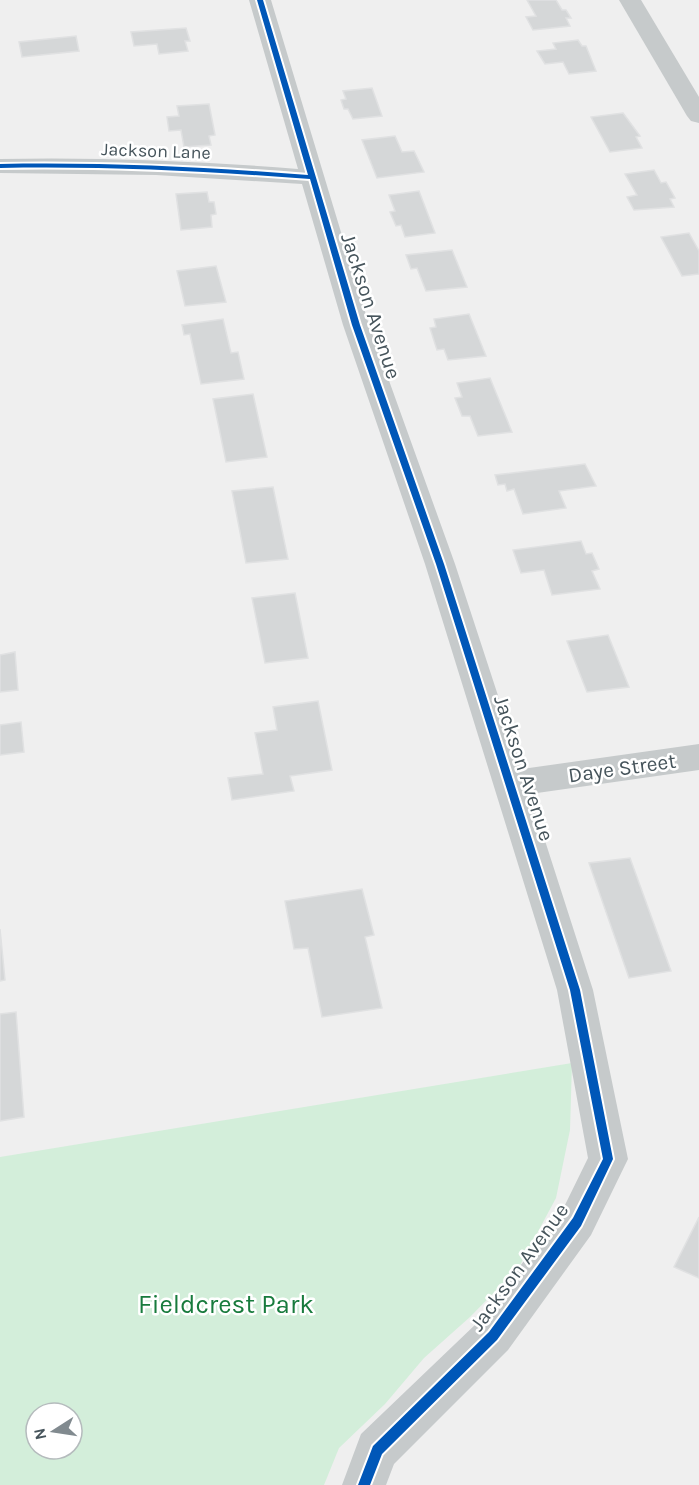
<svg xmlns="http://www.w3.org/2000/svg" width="699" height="1485" viewBox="0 0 699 1485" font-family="Karla,sans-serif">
<rect width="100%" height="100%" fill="#efefef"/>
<path fill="#d3eeda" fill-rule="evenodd" d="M572,1063l-2,67 -14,68 -37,69 -49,50 -46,41 -39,46 -46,44 -15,37h-324v-328zM36,1413h36v36h-36z"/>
<g fill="#d5d7d8" stroke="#e0e1e2" stroke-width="1.5">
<path d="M527,0h29l6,10h4l5,8h-5l4,8 -37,4 -7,-13 10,-1z"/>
<path d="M186,28l4,13h-5l3,10 -29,3 -2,-10 -23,2 -3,-14z"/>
<path d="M76,36l3,15 -57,6 -3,-15z"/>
<path d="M578,40l4,6h4l10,25 -27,3 -6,-12 -18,2 -8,-13 19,-2 -3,-6z"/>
<path d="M372,88l10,28 -29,3 -5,-10h-4l-3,-9 5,-1 -3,-8z"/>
<path d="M209,104l6,31 -6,1 2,9 -27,2 -3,-17 -12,1 -2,-14 12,-1 -2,-10z"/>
<path d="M623,113l17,23 -4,1 6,11 -32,4 -19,-35z"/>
<path d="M395,136l7,16 12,-1 10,21 -47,6 -15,-38z"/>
<path d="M654,170l7,13 5,-1 9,16 -5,1 4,8 -40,3 -7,-13 10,-2 -12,-21z"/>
<path d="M419,191l16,42 -30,4 -4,-12 -5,1 -6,-14 5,-1 -6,-16z"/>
<path d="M207,192l2,10h5l2,12 -5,1 1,12 -31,3 -5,-36z"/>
<path d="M689,233l10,18v23l-17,2 -21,-39z"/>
<path d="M452,250l15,37 -41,4 -9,-23 -6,1 -5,-14z"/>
<path d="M216,266l10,36 -41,4 -8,-35z"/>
<path d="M469,314l17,42 -38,4 -4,-11 -7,1 -7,-22 6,-1 -2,-8z"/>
<path d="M223,319l8,34 7,-1 6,27 -43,5 -11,-50 -6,1 -2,-10z"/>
<path d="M490,378l22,54 -34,4 -8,-20h-8l-7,-18 7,-1 -5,-14z"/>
<path d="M253,394l14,63 -41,5 -13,-63z"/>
<path d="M585,464l11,22 -37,5 7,17 -43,6 -9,-25 -7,2 -2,-7 -7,1 -3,-10z"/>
<path d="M273,487l15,72 -42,4 -14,-72z"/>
<path d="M581,541l5,13 6,-1 7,16 -7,2 8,18 -48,6 -8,-25 -23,3 -8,-23z"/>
<path d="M295,593l13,65 -43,5 -13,-65z"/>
<path d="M608,635l21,52 -42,5 -20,-51z"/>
<path d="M15,652l3,38 -18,2v-37z"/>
<path d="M318,701l14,69 -42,6 4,15 -62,9 -4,-22 35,-4 -8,-41 22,-3 -4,-23z"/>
<path d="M21,722l3,30 -24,3v-30z"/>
<path d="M630,858l41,113 -42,7 -40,-115z"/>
<path d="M362,889l12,46 -9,2 17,71 -60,9 -14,-69 -14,1 -9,-48z"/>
<path d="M0,929l5,51 -5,1z"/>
<path d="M16,1012l8,105 -24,4v-107z"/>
<path d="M699,1217v61l-25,-11z"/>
</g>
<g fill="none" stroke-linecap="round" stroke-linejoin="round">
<g fill="#c6cacb" fill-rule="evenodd">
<path d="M249,0h22l98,325 86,239 67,205 177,-25v26l-169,24 63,196 35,169 -37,76 -83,115 -114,114 -8,21h-44l19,-51 117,-112 85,-113 25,-51 -31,-168 -132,-426 -82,-239 -41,-141 -146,-9 -156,-2v-14c100,-2 199,2 298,10z"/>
<path d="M619,0h22l58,97v26l-8,-2 -4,-5z"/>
</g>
<g stroke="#fff" stroke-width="4">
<path id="cycleway" d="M257,0h6l97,325 84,239 136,426 33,169 -32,67 -84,114 -115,114 -12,31h-12l15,-39 116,-114 84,-114 30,-59 -33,-169 -134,-426 -84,-239 -42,-146c-104,-8 -207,-13 -310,-11v-4c103,-2 206,3 308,11z"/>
</g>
<use href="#cycleway" fill="#0057b8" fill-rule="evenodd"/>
</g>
<g text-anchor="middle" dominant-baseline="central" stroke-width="5" stroke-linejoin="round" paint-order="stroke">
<g font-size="18" fill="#46545b" stroke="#fff">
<text transform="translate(156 151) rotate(2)">Jackson Lane</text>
</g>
<g font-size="21" fill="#46545b" stroke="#fff">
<text transform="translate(371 306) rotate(72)">Jackson Avenue</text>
<text transform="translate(524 768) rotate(72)">Jackson Avenue</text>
<text transform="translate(622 768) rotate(-8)">Daye Street</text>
<text transform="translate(519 1267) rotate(-54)">Jackson Avenue</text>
</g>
<g font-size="26" fill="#187b3d" stroke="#fff">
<text x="226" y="1304">Fieldcrest Park</text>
</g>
</g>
<g transform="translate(54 1431) rotate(258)"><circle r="28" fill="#ffffff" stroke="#b5bbbd" stroke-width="1.5"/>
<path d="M0-4.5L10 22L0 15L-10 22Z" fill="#818a8f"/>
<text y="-9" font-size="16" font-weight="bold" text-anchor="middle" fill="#46545b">N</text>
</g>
</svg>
